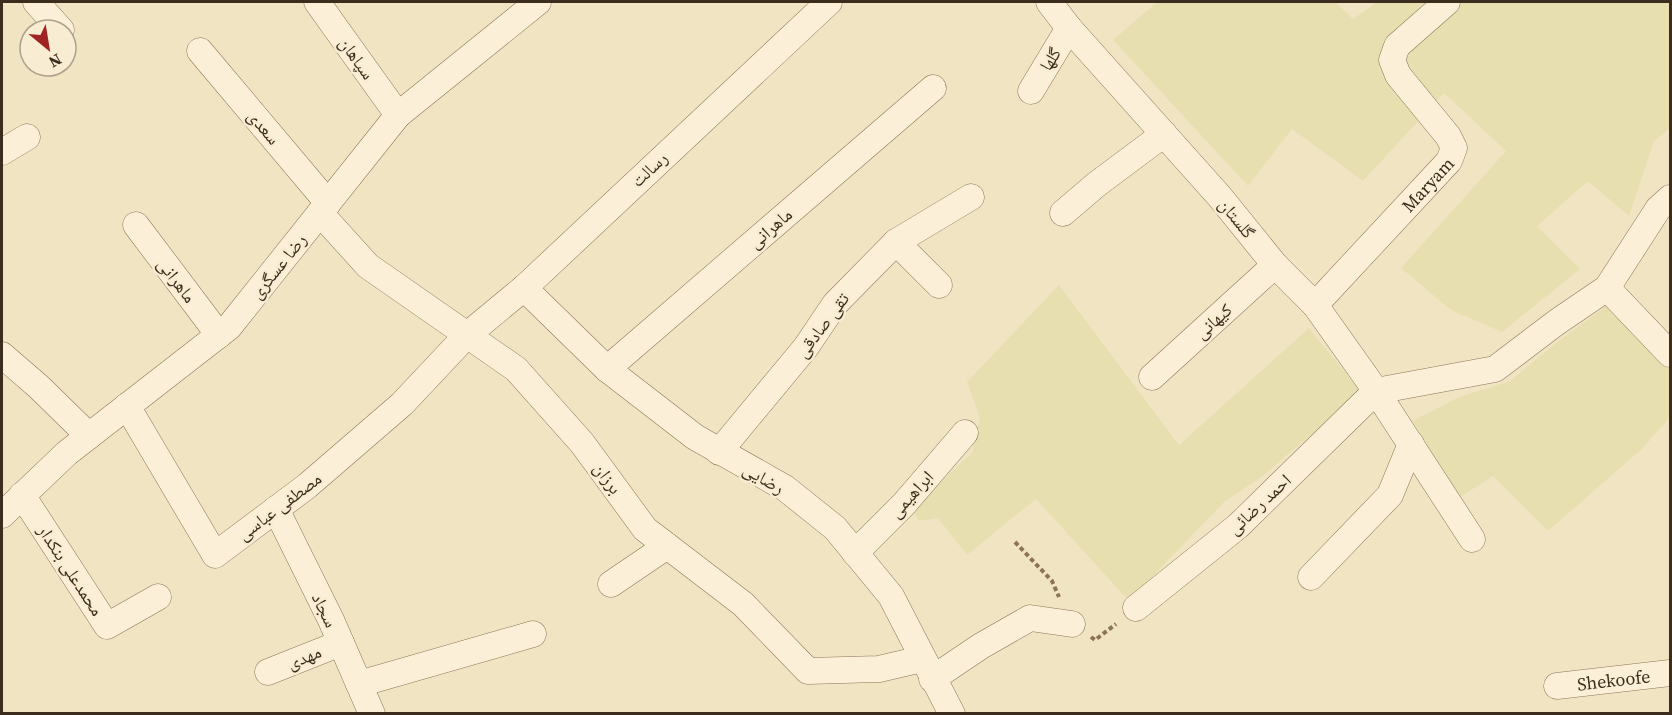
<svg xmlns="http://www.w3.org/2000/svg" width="1672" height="715" viewBox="0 0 1672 715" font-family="'Source Serif 4','Noto Naskh Arabic',serif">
<rect width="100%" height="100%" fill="#f1e4c3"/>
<g fill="#e8dfb0">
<path d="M1157,2h178l18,17 24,-17h293v126l-16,13 -25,75 -41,-35 -51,45 43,43 -78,63 -51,-22 -50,-42 105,-117 -62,-58 -81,88 -71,-52 -44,57 -135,-146z"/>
<path d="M1059,285l120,160 130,-117 52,64 -101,86 -36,24 -95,99 -93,-102 -69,56 -29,-37 -19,3 -7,-12 60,-56 8,-35 -13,-36z"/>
<path d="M1609,304l61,65v48l-27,31 -95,83 -55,-55 -34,22 -46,-77 46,-24 51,-16 46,-38z"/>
</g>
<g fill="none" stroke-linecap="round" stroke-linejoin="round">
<g stroke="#8d7458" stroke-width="27">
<g id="minor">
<path d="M36,2l25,28"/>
<path d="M317,2l81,113"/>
<path d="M1049,2l20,26 151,169 55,68 40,40 61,86 96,148"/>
<path d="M200,51l128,152"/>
<path d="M1031,91l38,-63"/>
<path d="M2,152l25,-15"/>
<path d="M320,213l48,53 148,103 66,74 63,86 98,75 65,67 71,-2 43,-10"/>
<path d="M1063,213l34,-29 67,-50"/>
<path d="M136,225l83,110"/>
<path d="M896,242l43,43"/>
<path d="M524,288l83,81 88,68 90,51 50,40 56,68 61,118"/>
<path d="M1607,288l63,66"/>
<path id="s1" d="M1315,305l134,-144 5,-13 -6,-12 -50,-61 -6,-15 5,-14 50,-44"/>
<path d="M2,355l37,32 50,49"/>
<path d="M607,369l326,-281"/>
<path d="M1152,377l123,-112"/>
<path d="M127,406l88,149 92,-69 95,-82 64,-68 58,-48 305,-286"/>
<path d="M719,452l87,-105 29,-43 61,-62 75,-45"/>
<path d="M22,495l85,131 51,-29"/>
<path d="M276,509l55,111 41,94"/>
<path d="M2,515l65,-62 162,-126 169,-212 140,-113"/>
<path d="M855,553l49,-49 61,-71"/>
<path d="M1311,577l79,-82 21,-51"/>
<path d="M611,584l56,-38"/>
<path d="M1136,608l102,-82 138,-135 119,-22 62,-47 50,-34 51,-79 12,-11"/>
<path d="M268,672l73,-29"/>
<path d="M932,679l49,-33 49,-28 42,6"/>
<path d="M359,684l174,-50"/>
<path id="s2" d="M1557,686l113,-13"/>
</g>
</g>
<g stroke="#8d7458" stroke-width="4" stroke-dasharray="4.5 3" stroke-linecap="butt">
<path d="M1015,542l37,39 7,16"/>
<path d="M1091,637l4,3 21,-16"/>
</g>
<use href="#minor" stroke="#fbf0d7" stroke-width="26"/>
</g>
<g text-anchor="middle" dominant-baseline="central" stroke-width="5" stroke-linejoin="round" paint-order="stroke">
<g font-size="18" fill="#3c2c1d" stroke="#f8edd3">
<text transform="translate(357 58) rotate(55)">سپاهان</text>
<text transform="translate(1050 59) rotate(-58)">گلها</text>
<text transform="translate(264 127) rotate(50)">سعدی</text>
<text transform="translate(649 169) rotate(-43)">رسالت</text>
<text stroke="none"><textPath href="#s1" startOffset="165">Maryam</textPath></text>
<text transform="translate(1237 218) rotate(51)">گلستان</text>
<text transform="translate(770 228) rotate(-41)">ماهرانی</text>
<text transform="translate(278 266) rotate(-51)">رضا عسگری</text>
<text transform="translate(177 280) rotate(53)">ماهرانی</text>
<text transform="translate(1213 321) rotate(-42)">کیهانی</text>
<text transform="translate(822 325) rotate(-53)">تقی صادقی</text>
<text transform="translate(608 478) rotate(54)">برزان</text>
<text transform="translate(764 478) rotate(30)">رضایی</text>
<text transform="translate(911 494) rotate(-48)">ابراهیمی</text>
<text transform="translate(1259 504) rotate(-43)">احمد رضائی</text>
<text transform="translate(279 506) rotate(-37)">مصطفی عباسی</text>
<text transform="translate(71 570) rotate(57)">محمدعلی بنکدار</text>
<text transform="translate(325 610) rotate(64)">سجاد</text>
<text transform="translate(304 657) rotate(-22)">مهدی</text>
<text stroke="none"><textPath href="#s2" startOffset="57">Shekoofe</textPath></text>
</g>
</g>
<rect width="1672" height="715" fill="none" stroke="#3c2c1d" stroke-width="6"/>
<g transform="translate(48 48) rotate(150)"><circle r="28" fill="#f8edd3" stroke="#ada08a" stroke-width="1.5"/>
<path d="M0-4.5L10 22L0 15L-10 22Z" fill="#a12425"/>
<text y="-9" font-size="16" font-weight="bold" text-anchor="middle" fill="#3c2c1d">N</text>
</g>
</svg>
